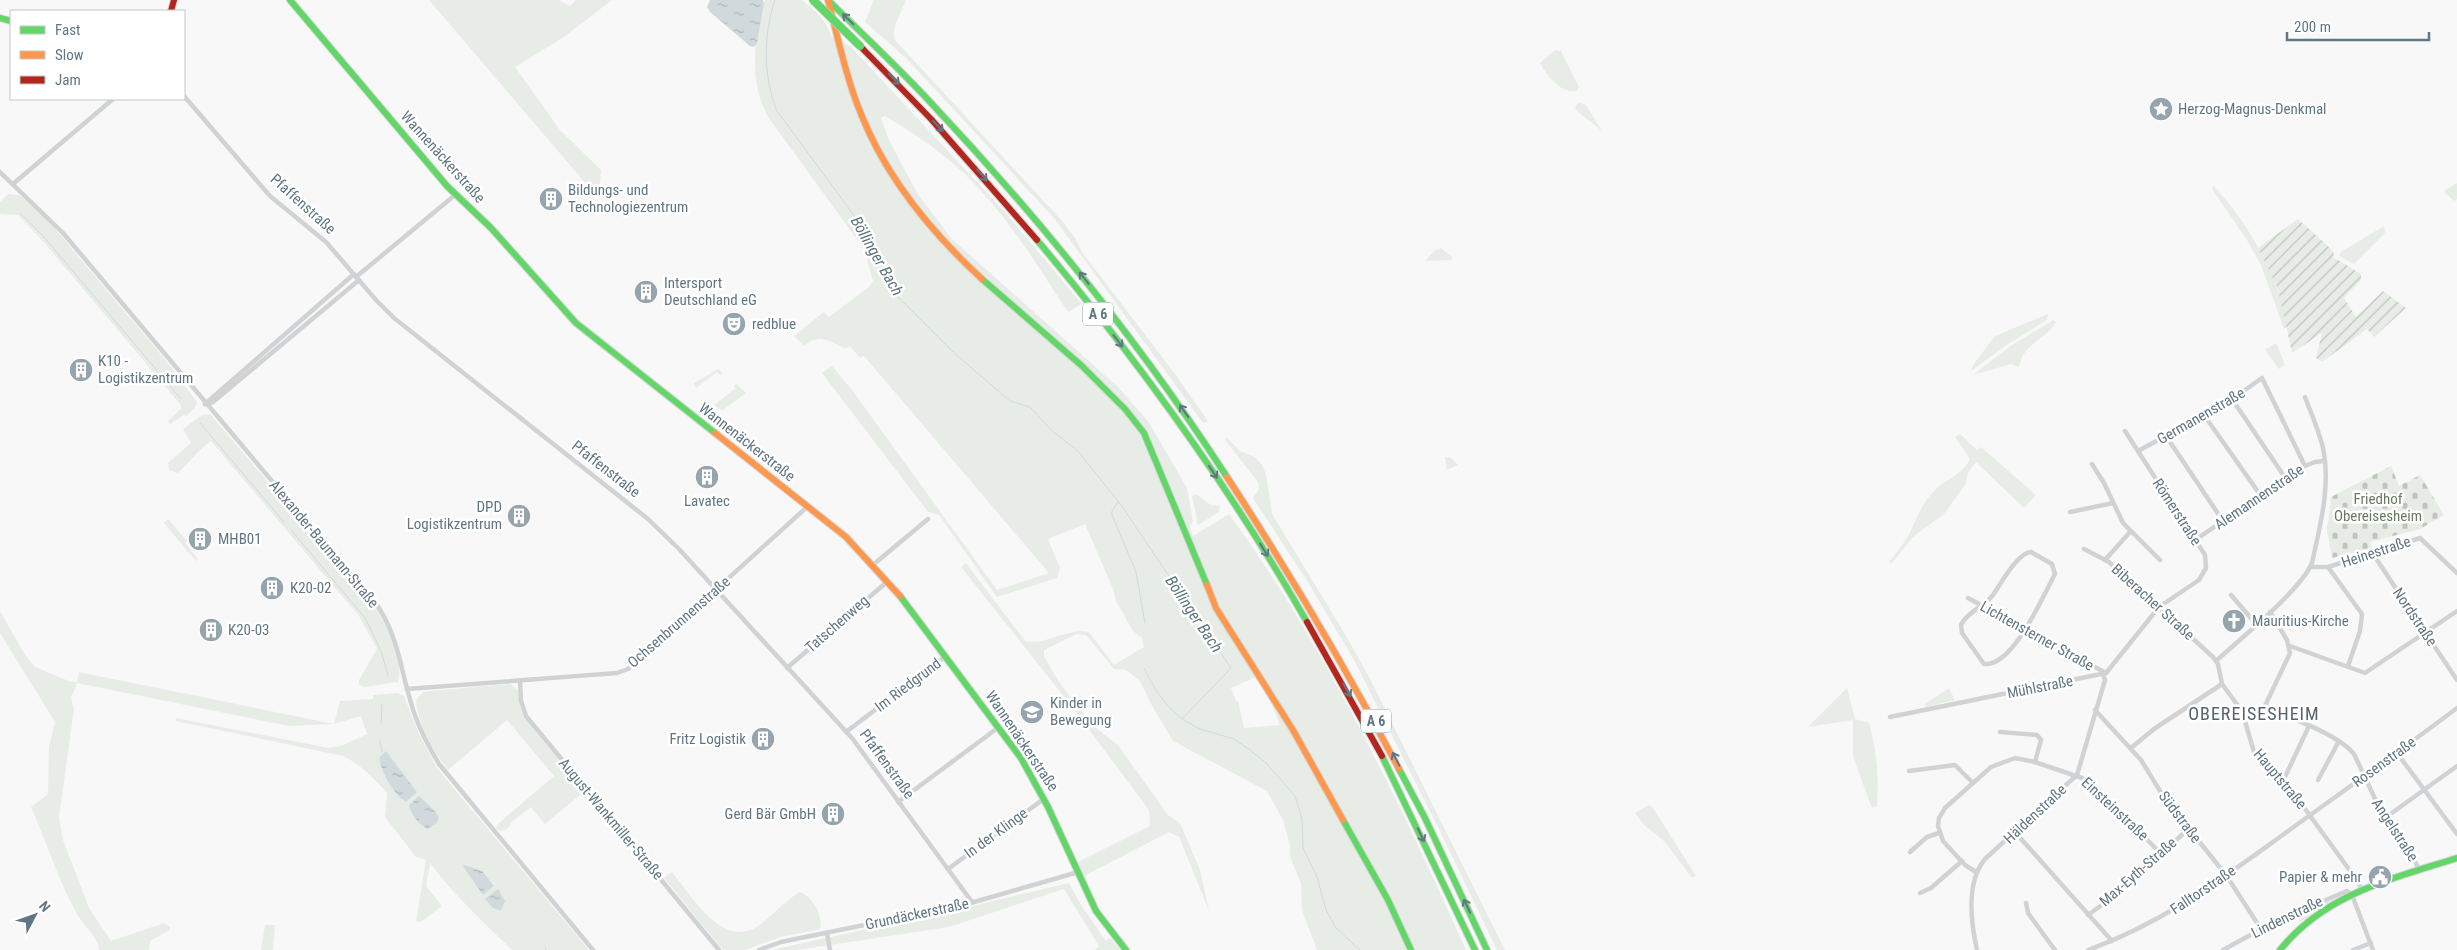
<svg xmlns="http://www.w3.org/2000/svg" width="2457" height="950" viewBox="0 0 2457 950" font-family="'Roboto Condensed',sans-serif">
<defs>
<pattern id="cemetery-stones" width="16" height="16" patternUnits="userSpaceOnUse" patternTransform="scale(1.25)"><rect width="16" height="16" fill="#e8ece6"/><path d="M2 7V4a2 2 0 0 1 4 0v3zM10 15v-3a2 2 0 0 1 4 0v3z" fill="#bfc4c0"/></pattern>
<pattern id="garden-furrows" width="10" height="10" patternUnits="userSpaceOnUse" patternTransform="scale(1.25)"><rect width="10" height="10" fill="#e8ece6"/><path d="M-1 1l2-2M0 10L10 0M9 11l2-2" fill="none" stroke="#bfc4c0"/></pattern>
<pattern id="water-ripples" width="26" height="14" patternUnits="userSpaceOnUse" patternTransform="scale(1.25)"><rect width="26" height="14" fill="#d0d9dc"/><path d="M2 4q2-2 4 0t4 0M15 11q2-2 4 0t4 0" fill="none" stroke="#acb5b8"/></pattern>
</defs>
<rect width="100%" height="100%" fill="#f8f8f8"/>
<g fill="#e8ece6" fill-rule="evenodd">
<path d="M429,0h130l11,6 6,-6h36l-48,37 -49,30 45,63 41,40 -1,13 -7,9z"/>
<path d="M765,0h37c13,11 24,19 29,36l19,10 154,165 78,93 -14,8c-33,-50 -66,-105 -111,-145 -22,-20 -47,-36 -72,-51l-4,2 7,20 29,55 35,46 166,148 30,34 39,67 6,33 -3,6 3,9 36,-22c95,130 171,289 237,436h-149l-15,-40 -1,-26 -11,-28v-11l-7,-25 -16,-29 -94,-50 -22,-37 -11,-23 -14,-11 -12,-1 -28,-34 -9,-1 -33,16v6l13,23 19,26 21,24 21,16 50,70 12,8 20,47 9,41 -30,-74 -10,-5 -83,43 1,11 -2,-2 -7,-22 72,-36 -1,-16 -76,-102 -112,-141 5,-4 59,78c22,5 41,-14 64,-9l25,33 30,-18 -2,-9 -9,-7 -17,-30 -3,-12 -28,-65 -37,15 12,29 -3,10 -60,19 -58,-82 -11,-3 -106,-139 10,-7 20,24 145,200 52,-17 -185,-217 -4,2 -10,-12 -5,3c-15,-8 -26,-16 -41,-3l-10,-10 30,-24 5,5 40,-30 4,-6 -9,-32 -96,-132c-20,-39 -14,-77 -3,-117zM1256,677l16,28 8,20 -36,3 -6,-27h-2l-5,-13z"/>
<path d="M874,0h32c-4,12 -16,29 -11,40l168,182 14,19 5,11 93,122 33,47 -5,2 -149,-205 -148,-160 -41,-36z"/>
<path d="M1555,50l6,1 18,36 -2,4c-16,3 -30,-15 -37,-28z"/>
<path d="M1579,102l7,3 16,26 -25,-20 -2,-4z"/>
<path d="M2457,183v16l-3,2 -9,-8v-3z"/>
<path d="M2213,185c36,39 65,90 75,142l-4,2 -23,-64 -14,-25 -35,-51z"/>
<path d="M8,194l11,1 27,23 117,139 34,45 -2,6 -9,8 -2,-1 -14,9 -2,-3 13,-12v-4l-138,-164 -25,-26 -18,-1v-12z"/>
<path d="M2384,226l1,7 -31,31 -15,-8 2,-4z"/>
<path d="M1441,248l12,10 -2,2 -26,1 9,-10z"/>
<path d="M2048,314l-1,6 -42,26 -34,25 2,-6 22,-29z"/>
<path d="M2053,320l3,2c-11,19 -33,21 -37,45l-8,-3 -38,11 36,-28z"/>
<path d="M2274,344h3l8,21 -6,4 -14,-19z"/>
<path d="M718,369l5,4 -2,2 -4,-3 -21,16 -2,-5z"/>
<path d="M736,384l10,9 -24,18 -8,-6 22,-17 -2,-2z"/>
<path d="M210,414l166,194c12,20 28,51 22,74l-33,5 -6,-2v-5l18,-31 -18,-33 -148,-175c-13,9 -21,21 -33,32l-9,-3 -1,-7 23,-20 -8,-14 19,-14z"/>
<path d="M1960,434l17,16 4,-3 55,48 -12,13 -48,-46 -8,11 -3,12 -21,29 -31,23 -21,26 -3,-1c6,-8 14,-17 19,-26 8,-15 12,-30 25,-44 12,-13 30,-17 37,-33l-15,-22z"/>
<path d="M1227,438l13,13 15,6 7,8 4,9 6,40 76,125 21,38 136,273h-8l-58,-121 -85,-169 -45,-76 -56,-86 6,-9 -1,-7 -33,-42z"/>
<path d="M1445,457l6,1 7,7 -11,5z"/>
<path d="M1196,494l15,11 9,1 -1,6 -21,13 -6,-29z"/>
<path d="M168,519l19,22 -2,2 13,16 -2,2 -32,-38z"/>
<path d="M0,611l25,44 10,12 36,15h6l2,-10 255,52 6,-23 33,-2v-4l24,-2 7,3 14,36 19,36 152,182h-77c-29,-28 -58,-55 -82,-87l-4,23 16,20 -20,15 -6,1 10,-62 -10,-3 -31,-40 2,-24c-13,-15 -26,-28 -44,-37l-167,-35v-3l153,30 12,-2 26,-12 -6,-18 -27,8 -45,2 -212,-43 -6,15 3,11 -15,108 4,23 26,68 22,33 53,-18 6,4v3l-20,11 -1,9h-50c0,-12 -16,-25 -22,-36 -19,-34 -30,-71 -46,-107l17,-13 1,-48 6,-24 -55,-89z"/>
<path d="M510,684l8,6 2,17 4,10 64,79 -2,3 -6,-4 -35,29 -14,-17 -21,16 1,2c-5,5 -8,7 -15,4l3,-6 55,-47 -47,-56 -59,50c-16,-20 -30,-44 -32,-70l7,-8 6,-1z"/>
<path d="M1847,688l8,31 14,4c8,30 10,52 8,83l-5,2 -19,-51v-37l-45,7z"/>
<path d="M1949,688l6,12 -29,7 -1,-3z"/>
<path d="M1649,805l4,3 43,68 -4,2 -27,-36 -21,-17 -9,-12z"/>
<path d="M672,872c19,23 50,78 86,54 15,-10 27,-26 42,-34 14,6 23,23 20,37l-40,8 -35,13h-22l-59,-72z"/>
<path d="M1069,883l12,22 25,36 4,-3 11,12h-26l4,-4 -35,-57 -115,38 -152,23h-26l197,-43z"/>
<path d="M2344,895l-44,27 -3,-7z"/>
<path d="M265,925h10l-2,25h-12z"/>
</g>
<path fill="url(#cemetery-stones)" d="M2391,466l8,20 21,-11 24,40 -24,14 -50,13 2,6 -40,10 -5,-27 4,-34z"/>
<path fill="url(#garden-furrows)" d="M2298,219l32,29 4,5 -1,4 28,17v6l-17,18 12,19 27,-26 23,17 -32,29 -7,-8 -45,33 -6,-4 6,-25 -30,20 -14,-64 -20,-41z"/>
<g fill="url(#water-ripples)">
<path d="M710,0h53l1,3 -7,40 -3,4 -4,-1 -40,-34 -3,-5z"/>
<path d="M386,751l31,41 -11,10c-14,-9 -24,-29 -27,-44z"/>
<path d="M419,796l16,15 4,6 -2,6 -10,6c-9,-5 -16,-15 -18,-24z"/>
<path d="M464,865l18,6 12,15 -11,9 -20,-29z"/>
<path d="M498,889l7,12 -4,10 -8,-3 -8,-9z"/>
</g>
<g fill="none" stroke-linecap="round" stroke-linejoin="round">
<g stroke="#d0d9dc" stroke-width="1">
<path d="M775,0c-12,36 -12,76 2,111l87,118 32,66 57,57 57,49 20,6 22,24 25,19 44,55 110,163 -49,51 18,10 34,10 16,11 16,13 29,33 7,23 1,29 14,29 9,33 10,18 24,22"/>
<path d="M21,214l23,23 137,162"/>
<path d="M200,423l84,99"/>
<path d="M1118,502l-6,9v4l24,57 9,51"/>
<path d="M292,531l73,87 16,33 7,24"/>
<path d="M1144,668c10,21 20,36 38,51"/>
<path d="M2269,705l6,6"/>
<path d="M381,723l1,-19"/>
<path d="M380,741l2,11"/>
<path d="M545,948l1,2"/>
</g>
<g stroke="#d5d6d7" stroke-width="8">
<g id="fast">
<path d="M290,0l157,186 44,42 85,95 139,110"/>
<path d="M828,0c35,35 71,68 104,104 108,115 209,240 295,373"/>
<path d="M0,18l11,3"/>
<path d="M1037,240c100,119 193,247 270,382"/>
<path d="M982,279l100,87 43,43 19,24 63,152"/>
<path d="M900,596l121,162 27,49 48,104 30,39"/>
<path d="M1382,756l93,194"/>
<path d="M1399,769l26,49 62,132"/>
<path d="M1343,820l45,80 23,50"/>
<path d="M2280,950c45,-56 111,-71 177,-92"/>
</g>
</g>
<g stroke="#d5d6d7" stroke-width="8">
<g id="slow">
<path d="M828,0c10,38 18,77 33,114 25,63 71,119 121,165"/>
<path d="M715,433l131,104 54,59"/>
<path d="M1227,477c62,95 119,191 172,292"/>
<path d="M1207,585l9,23 77,122 50,90"/>
</g>
</g>
<g stroke="#d5d6d7" stroke-width="8">
<g id="jam">
<path d="M171,11l3,-11"/>
<path d="M860,46l71,73 106,121"/>
<path d="M1307,622l75,134"/>
</g>
</g>
<g stroke="#d0d2d3" stroke-width="4.5">
<path d="M184,96l86,100 56,46 50,58 18,18 254,201 31,30 173,189 120,164"/>
<path d="M0,172l63,61 316,375c23,37 22,71 37,110 6,17 14,31 23,46l154,186"/>
<path d="M13,184l100,-85"/>
<path d="M356,277l99,-82"/>
<path d="M2232,399l54,80"/>
<path d="M205,404l8,-2 146,-122"/>
<path d="M205,404l149,-130"/>
<path d="M2204,415l57,81"/>
<path d="M2166,436l57,85"/>
<path d="M2138,451l90,-49 34,-24 43,88"/>
<path d="M2092,464l12,19 19,40 37,37"/>
<path d="M2070,512l43,-9"/>
<path d="M2195,540l110,-74 10,-4 9,-1"/>
<path d="M2084,549l25,13 104,95 5,7 4,20 20,27 12,41 41,43 61,84 6,10"/>
<path d="M2031,552l21,12 3,10c-12,22 -42,93 -71,90l-22,-31 -1,-8c6,-13 23,-18 32,-30 7,-10 25,-43 38,-43z"/>
<path d="M2373,554l84,126"/>
<path d="M2105,560l25,-28"/>
<path d="M874,564l54,-45"/>
<path d="M2311,567h17l92,-29 37,35"/>
<path d="M2328,567l34,47 -2,17 -12,35"/>
<path d="M2231,595l25,29"/>
<path d="M1968,598l138,75"/>
<path d="M2290,646l75,27 92,-62"/>
<path d="M2216,661c24,-22 84,-70 96,-98 8,-37 19,-77 11,-115 -4,-17 -12,-35 -18,-51"/>
<path d="M787,668l101,-87"/>
<path d="M520,681l1,20 5,15 193,234"/>
<path d="M407,689l210,-16 11,-4 179,-162"/>
<path d="M2095,710l46,50 24,39 61,76 35,54"/>
<path d="M2263,710l27,-57 -3,-13 -17,-28"/>
<path d="M2242,711c6,0 14,-1 20,-1 23,3 78,26 92,44l24,51 36,54 5,11"/>
<path d="M1890,717l216,-44 53,-66 40,-27 7,-12 -1,-13 -80,-124"/>
<path d="M846,732l100,-76"/>
<path d="M2000,732l37,3 4,5 -6,22"/>
<path d="M2131,748l23,-19 68,-45"/>
<path d="M2397,753l60,81"/>
<path d="M1909,771l46,-6 18,18"/>
<path d="M2318,780l21,-39"/>
<path d="M2283,781l26,-55"/>
<path d="M898,802l101,-75"/>
<path d="M2385,818l72,-52"/>
<path d="M2015,832l97,109"/>
<path d="M1910,852l17,-15 12,-4"/>
<path d="M948,869l97,-71"/>
<path d="M1976,872l-11,-7 -22,-24 -5,-15 1,-8 6,-10 46,-41 24,-9 20,4 47,16 33,28 46,48"/>
<path d="M1920,893l11,-5 31,-27"/>
<path d="M2026,903l2,10 27,37"/>
<path d="M2088,915l37,-27 63,-59"/>
<path d="M827,933l3,17"/>
<path d="M759,950l22,-8 186,-38 108,-31"/>
<path d="M1977,950c-6,-27 -11,-68 8,-91l92,-84 28,-95 -2,-6"/>
<path d="M2088,950c75,-27 132,-70 196,-116 58,-42 116,-83 173,-126"/>
<path d="M2223,950l51,-28 73,-31 5,4 21,55"/>
<path d="M2353,950l18,-7"/>
</g>
<use href="#fast" stroke="#63d668" stroke-width="6"/>
<use href="#slow" stroke="#ff974d" stroke-width="6"/>
<use href="#jam" stroke="#b3261e" stroke-width="6"/>
<g stroke="#d3d5d6" stroke-width="9" stroke-linecap="butt">
<path id="fast-bridge" d="M813,0l47,46"/>
</g>
<use href="#fast-bridge" stroke="#63d668" stroke-width="8"/>
</g>
<defs><path id="oneway-shaft" d="M-6 0H5M1.5-3L5.5 0L1.5 3" fill="none" stroke-width="1.6" stroke-linecap="round" stroke-linejoin="round" transform="scale(1.25)"/></defs>
<g stroke="#617685">
<use href="#oneway-shaft" transform="translate(848 19) rotate(-136)"/>
<use href="#oneway-shaft" transform="translate(894 79) rotate(46)"/>
<use href="#oneway-shaft" transform="translate(938 126) rotate(47)"/>
<use href="#oneway-shaft" transform="translate(982 175) rotate(49)"/>
<use href="#oneway-shaft" transform="translate(1084 278) rotate(-128)"/>
<use href="#oneway-shaft" transform="translate(1118 341) rotate(52)"/>
<use href="#oneway-shaft" transform="translate(1184 411) rotate(-125)"/>
<use href="#oneway-shaft" transform="translate(1213 472) rotate(56)"/>
<use href="#oneway-shaft" transform="translate(1264 550) rotate(58)"/>
<use href="#oneway-shaft" transform="translate(1347 690) rotate(61)"/>
<use href="#oneway-shaft" transform="translate(1396 759) rotate(-117)"/>
<use href="#oneway-shaft" transform="translate(1421 835) rotate(64)"/>
<use href="#oneway-shaft" transform="translate(1467 906) rotate(-115)"/>
</g>
<defs>
<g id="sight-disc" transform="scale(1.25)"><circle r="9.5" fill="#96a4ad" stroke="#fff"/><path d="M0-6L1.8-2.2L6-1.7L2.9 1.2L3.7 5.4L0 3.3L-3.7 5.4L-2.9 1.2L-6-1.7L-1.8-2.2Z" fill="#fff"/></g>
<g id="building-disc" transform="scale(1.25)"><circle r="9.5" fill="#96a4ad" stroke="#fff"/><path d="M-4-6H4V6H1V3H-1V6H-4ZM-2.5-4.3h1.7v1.8h-1.7ZM.8-4.3h1.7v1.8H.8ZM-2.5-1h1.7V.8h-1.7ZM.8-1h1.7V.8H.8Z" fill="#fff"/></g>
<g id="theatre-disc" transform="scale(1.25)"><circle r="9.5" fill="#96a4ad" stroke="#fff"/><path d="M-5-5.5Q0-4 5-5.5V0Q5 5 0 6Q-5 5-5 0ZM-3.3-2.5H-1v1.5H-3.3ZM1-2.5H3.3v1.5H1ZM-2.8 1Q0 5.5 2.8 1Z" fill="#fff"/></g>
<g id="church-disc" transform="scale(1.25)"><circle r="9.5" fill="#96a4ad" stroke="#fff"/><path d="M-1.2-6h2.4v3.5h3.3v2.4h-3.3V6h-2.4V-.1h-3.3v-2.4h3.3Z" fill="#fff"/></g>
<g id="school-disc" transform="scale(1.25)"><circle r="9.5" fill="#96a4ad" stroke="#fff"/><path d="M0-5L7-2L0 1L-7-2ZM-4 1L0 2.5L4 1V4Q0 6-4 4Z" fill="#fff"/></g>
<g id="civic-disc" transform="scale(1.25)"><circle r="9.5" fill="#96a4ad" stroke="#fff"/><path d="M-.6-6.5H3V-4.5H.6V-3L4-1V1h2V6H-6V1h2V-1L-.6-3ZM-1.2 2.5V6h2.4V2.5Z" fill="#fff"/></g>
</defs>
<g fill-rule="evenodd">
<use href="#sight-disc" x="2161" y="109"/>
<use href="#building-disc" x="551" y="199"/>
<use href="#building-disc" x="646" y="292"/>
<use href="#theatre-disc" x="734" y="324"/>
<use href="#building-disc" x="81" y="370"/>
<use href="#building-disc" x="707" y="477"/>
<use href="#building-disc" x="519" y="516"/>
<use href="#building-disc" x="200" y="539"/>
<use href="#building-disc" x="272" y="588"/>
<use href="#church-disc" x="2234" y="621"/>
<use href="#building-disc" x="211" y="630"/>
<use href="#school-disc" x="1032" y="712"/>
<use href="#building-disc" x="763" y="739"/>
<use href="#building-disc" x="833" y="814"/>
<use href="#civic-disc" x="2380" y="877"/>
</g>
<g text-anchor="middle" dominant-baseline="central" stroke-width="5" stroke-linejoin="round" paint-order="stroke">
<g fill="#fff" stroke="#909faa" stroke-width="1">
<rect x="1083" y="302.5" width="30" height="23" rx="4"/>
<rect x="1361" y="709.5" width="30" height="23" rx="4"/>
</g>
<g font-size="14" font-weight="bold" fill="#617685">
<text x="1098" y="314">A 6</text>
<text x="1376" y="721">A 6</text>
</g>
<g font-size="15" fill="#617685" stroke="#fff" text-anchor="start">
<text x="2178" y="109">Herzog-Magnus-Denkmal</text>
<text x="568" y="190">Bildungs- und<tspan x="568" dy="17">Technologiezentrum</tspan></text>
<text x="664" y="283">Intersport<tspan x="664" dy="17">Deutschland eG</tspan></text>
<text x="752" y="324">redblue</text>
<text x="98" y="361">K10 -<tspan x="98" dy="17">Logistikzentrum</tspan></text>
<text x="707" y="501" text-anchor="middle">Lavatec</text>
<text x="502" y="507" text-anchor="end">DPD<tspan x="502" dy="17">Logistikzentrum</tspan></text>
<text x="218" y="539">MHB01</text>
<text x="290" y="588">K20-02</text>
<text x="2252" y="621">Mauritius-Kirche</text>
<text x="228" y="630">K20-03</text>
<text x="1050" y="703">Kinder in<tspan x="1050" dy="17">Bewegung</tspan></text>
<text x="746" y="739" text-anchor="end">Fritz Logistik</text>
<text x="816" y="814" text-anchor="end">Gerd Bär GmbH</text>
<text x="2362" y="877" text-anchor="end">Papier &amp; mehr</text>
</g>
<g font-size="15" fill="#617685" stroke="#fff">
<text transform="translate(443 157) rotate(48)">Wannenäckerstraße</text>
<text transform="translate(303 204) rotate(42)">Pfaffenstraße</text>
<text transform="translate(2201 416) rotate(-30)">Germanenstraße</text>
<text transform="translate(747 442) rotate(38)">Wannenäckerstraße</text>
<text transform="translate(606 469) rotate(38)">Pfaffenstraße</text>
<text transform="translate(2259 497) rotate(-34)">Alemannenstraße</text>
<text transform="translate(2177 512) rotate(57)">Römerstraße</text>
<text transform="translate(324 544) rotate(50)">Alexander-Baumann-Straße</text>
<text transform="translate(2376 552) rotate(-18)">Heinestraße</text>
<text transform="translate(2153 602) rotate(42)">Biberacher Straße</text>
<text transform="translate(2415 617) rotate(56)">Nordstraße</text>
<text transform="translate(679 622) rotate(-41)">Ochsenbrunnenstraße</text>
<text transform="translate(837 624) rotate(-41)">Tatschenweg</text>
<text transform="translate(2037 636) rotate(29)">Lichtensterner Straße</text>
<text transform="translate(908 685) rotate(-37)">Im Riedgrund</text>
<text transform="translate(2040 687) rotate(-11)">Mühlstraße</text>
<text transform="translate(1022 741) rotate(56)">Wannenäckerstraße</text>
<text transform="translate(2384 762) rotate(-36)">Rosenstraße</text>
<text transform="translate(887 764) rotate(54)">Pfaffenstraße</text>
<text transform="translate(2280 779) rotate(50)">Hauptstraße</text>
<text transform="translate(2115 809) rotate(43)">Einsteinstraße</text>
<text transform="translate(2035 814) rotate(-43)">Häldenstraße</text>
<text transform="translate(2180 817) rotate(53)">Südstraße</text>
<text transform="translate(611 819) rotate(50)">August-Wankmiller-Straße</text>
<text transform="translate(2395 830) rotate(57)">Angelstraße</text>
<text transform="translate(996 833) rotate(-36)">In der Klinge</text>
<text transform="translate(2138 872) rotate(-41)">Max-Eyth-Straße</text>
<text transform="translate(2203 890) rotate(-34)">Falltorstraße</text>
<text transform="translate(917 914) rotate(-12)">Grundäckerstraße</text>
<text transform="translate(2287 917) rotate(-26)">Lindenstraße</text>
</g>
<g font-size="15" fill="#677b61" stroke="#fff">
<text x="2378" y="499">Friedhof<tspan x="2378" dy="17">Obereisesheim</tspan></text>
</g>
<g font-size="16" font-style="italic" fill="#5c767e" stroke="#fff">
<text transform="translate(877 256) rotate(60)">Böllinger Bach</text>
<text transform="translate(1194 614) rotate(56)">Böllinger Bach</text>
</g>
<g font-size="18" letter-spacing="1" fill="#54646f" stroke="#fff">
<text x="2254" y="713">OBEREISESHEIM</text>
</g>
</g>
<rect x="10" y="10" width="175" height="90" fill="#ffffff" stroke="#c0c8ce"/>
<rect x="20" y="26" width="25" height="8" fill="#63d668" stroke="#c0c8ce"/>
<text x="55" y="35" font-size="15" fill="#617685">Fast</text>
<rect x="20" y="51" width="25" height="8" fill="#ff974d" stroke="#c0c8ce"/>
<text x="55" y="60" font-size="15" fill="#617685">Slow</text>
<rect x="20" y="76" width="25" height="8" fill="#b3261e" stroke="#c0c8ce"/>
<text x="55" y="85" font-size="15" fill="#617685">Jam</text>
<g transform="translate(35 915) rotate(49)" stroke="#ffffff" stroke-width="4" paint-order="stroke">
<path d="M0-4L9 19L0 12L-9 19Z" fill="#617685"/>
<text y="-8" font-size="14" font-weight="bold" text-anchor="middle" fill="#617685">N</text>
</g>
<path d="M2287 32v8h142v-8" fill="none" stroke="#617685" stroke-width="2.5"/>
<text x="2294" y="32" font-size="15" fill="#617685" stroke="#ffffff" stroke-width="4" paint-order="stroke">200 m</text>
</svg>
